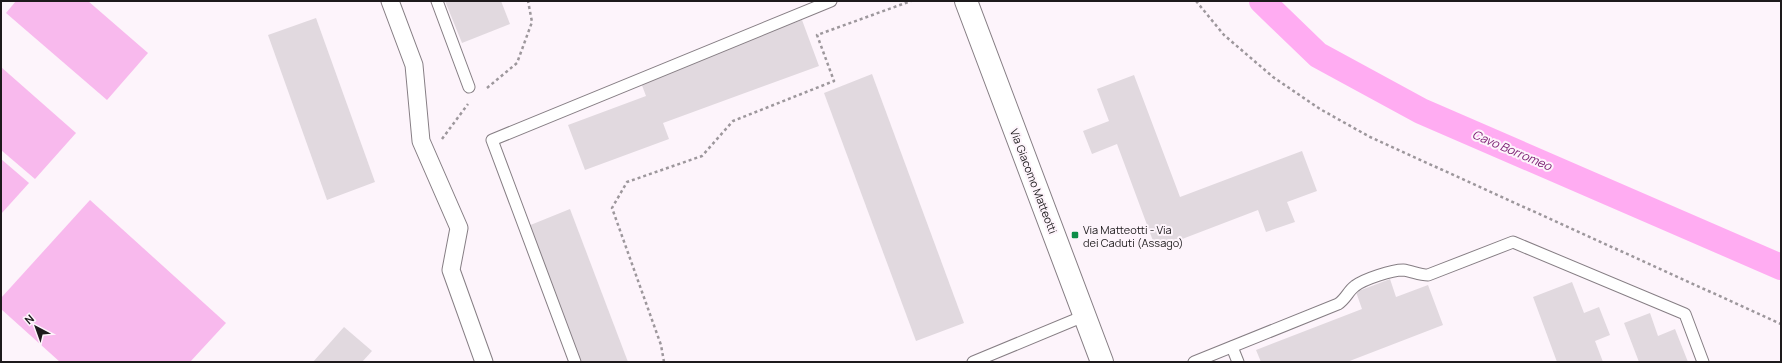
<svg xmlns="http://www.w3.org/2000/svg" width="1782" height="363" viewBox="0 0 1782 363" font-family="Manrope,sans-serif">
<rect width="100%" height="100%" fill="#fdf4fb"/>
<g fill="#f8b9ed">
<path d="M16,1h72l60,52 -41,47 -101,-87z"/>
<path d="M1,67l75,66 -41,46 -34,-29z"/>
<path d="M1,159l28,24 -28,31z"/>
<path d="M90,200l136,123 -36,39h-130l-59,-53v-11z"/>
</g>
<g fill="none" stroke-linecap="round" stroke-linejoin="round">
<path stroke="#ffacf2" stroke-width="26" d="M1262,1l56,54 103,56 360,156"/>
</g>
<g fill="#e1d9df">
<path d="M445,1h56l9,23 -48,19z"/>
<path d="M316,18l59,164 -48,18 -59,-165z"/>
<path d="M802,20l17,46 -156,57 6,16 -84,31 -17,-45 78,-29 -6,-16z"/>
<path d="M872,74l92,249 -48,18 -92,-248z"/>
<path d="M1134,75l46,122 122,-46 15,40 -30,11 8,20 -29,10 -8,-22 -102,39 -39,-105 -25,10 -9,-23 26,-10 -12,-32z"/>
<path d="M570,209l58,153h-49l-51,-136z"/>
<path d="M1390,279l6,18 32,-12 15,40 -96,37h-86l-5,-12 106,-41 -6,-17z"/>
<path d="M1572,282l12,31 15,-6 11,28 -15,6 8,21h-46l-24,-65z"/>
<path d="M1650,313l8,23 17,-7 13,33h-49l-15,-39z"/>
<path d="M344,327l28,24 -10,11h-49z"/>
</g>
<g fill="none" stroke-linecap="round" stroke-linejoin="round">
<g stroke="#867e84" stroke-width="13">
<g id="service">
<path d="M437,1l32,86"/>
<path d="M1232,347l6,15"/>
<path d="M575,362l-83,-222 339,-139"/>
<path d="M973,362l111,-46"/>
<path d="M1194,362l144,-58c8,-5 10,-13 17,-18 9,-7 37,-16 48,-16 9,1 16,5 25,5l85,-33 172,72 18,48"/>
</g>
</g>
<g stroke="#867e84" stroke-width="19">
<path id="pedestrian" d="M390,1l24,64 7,76 38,87 -8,42 33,92"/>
</g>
<g stroke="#867e84" stroke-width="24">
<path id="minor" d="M966,1l136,361"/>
</g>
<g stroke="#9d979c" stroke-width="2.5" stroke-dasharray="3 3" stroke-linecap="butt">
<path d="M1196,1l28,34 49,42 47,32 50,28 411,187"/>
<path d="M487,88l30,-25 15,-41 -4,-21"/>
<path d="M442,139l26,-35"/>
<path d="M664,362l-3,-17 -49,-137 15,-26 75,-26 31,-35 101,-40 -17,-46 94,-34"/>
</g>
<use href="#service" stroke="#fff" stroke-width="11"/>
<use href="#pedestrian" stroke="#fff" stroke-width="17"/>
<use href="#minor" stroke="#fff" stroke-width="22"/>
</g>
<rect fill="#0d8d49" stroke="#fdf4fb" stroke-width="1.5" x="1071" y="231" width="8" height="8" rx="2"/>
<g text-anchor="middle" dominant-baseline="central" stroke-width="4" stroke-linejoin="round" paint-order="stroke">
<g font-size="11" fill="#1d1a1c" stroke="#fdf4fb">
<text transform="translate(1034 181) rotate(69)">Via Giacomo Matteotti</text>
</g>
<g font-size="11" fill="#1d1a1c" stroke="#fdf4fb" text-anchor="start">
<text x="1083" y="229">Via Matteotti - Via<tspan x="1083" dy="13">dei Caduti (Assago)</tspan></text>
</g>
<g font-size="12" font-style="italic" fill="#7b1d72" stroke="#fdf4fb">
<text transform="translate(1512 150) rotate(23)">Cavo Borromeo</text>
</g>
</g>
<rect width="1782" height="363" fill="none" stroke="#1d1a1c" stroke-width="4"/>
<g transform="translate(36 327) rotate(319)" stroke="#fdf4fb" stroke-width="3" paint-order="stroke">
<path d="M0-3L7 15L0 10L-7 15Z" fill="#1d1a1c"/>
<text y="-6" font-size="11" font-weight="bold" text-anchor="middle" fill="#1d1a1c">N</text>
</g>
</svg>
